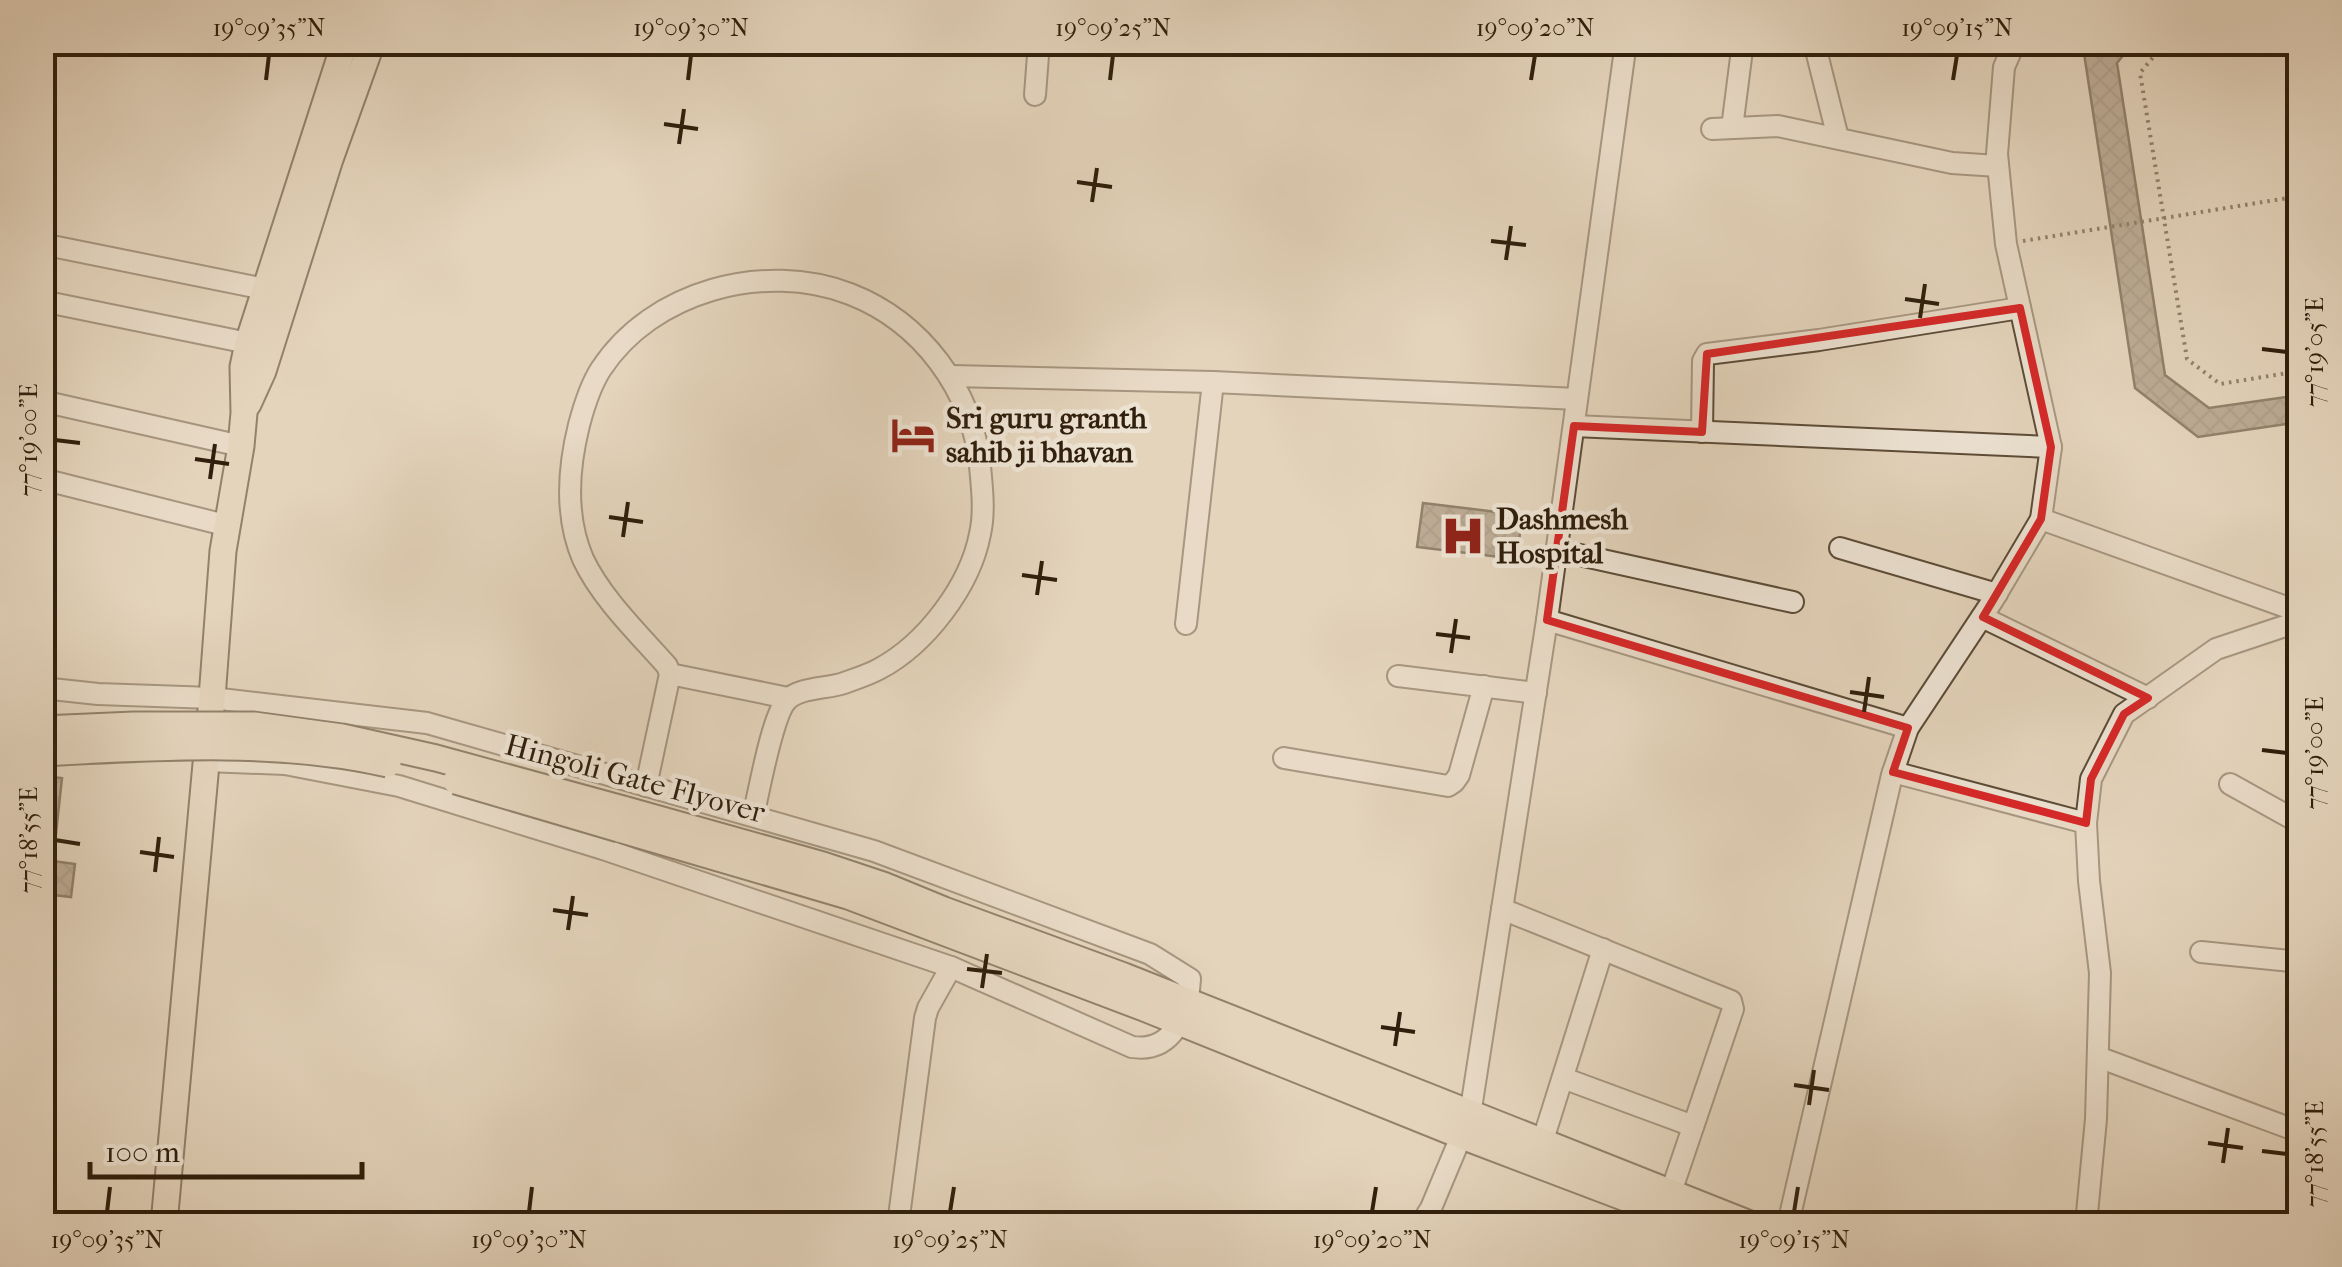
<svg xmlns="http://www.w3.org/2000/svg" width="2342" height="1267" viewBox="0 0 2342 1267" font-family="'IM FELL French Canon',serif">
<defs>
<pattern id="building-cross-hatch" width="8" height="8" patternUnits="userSpaceOnUse" patternTransform="scale(2.5)"><rect width="8" height="8" fill="#8e7d68"/><path d="M0 0l8 8M0 8l8-8" fill="none" stroke="#746654"/></pattern>
</defs>
<rect width="100%" height="100%" fill="#e4d4bc"/>
<filter id="stains"><feTurbulence type="fractalNoise" baseFrequency=".002" numOctaves="4"/><feColorMatrix values="0 0 0 0 .2 0 0 0 0 .09 0 0 0 0 .02 0 0 0 .5 -.17"/></filter>
<radialGradient id="worn" r=".72"><stop offset=".6" stop-color="#630" stop-opacity="0"/><stop offset="1" stop-color="#630" stop-opacity=".3"/></radialGradient>
<g fill="url(#building-cross-hatch)" stroke="#301f0c" stroke-width="2.5">
<path d="M2093,42h41l-17,21 48,312 44,33 91,-13v27l-102,15 -63,-49 -51,-335z"/>
<path d="M1423,503l99,12 -5,44 -100,-12z"/>
<path d="M42,776l20,2 -9,83 22,3 -4,33 -18,-2 -9,78z"/>
</g>
<g fill="none" stroke-linecap="round" stroke-linejoin="round">
<g stroke="#5d4c38" stroke-width="24">
<g id="minor">
<path d="M1814,42l24,96"/>
<path d="M1035,95l4,-53"/>
<path d="M1732,128l11,-86"/>
<path d="M1712,129l66,-3 174,37 46,3"/>
<path d="M42,244l223,45"/>
<path d="M42,301l206,42"/>
<path d="M951,376l262,6 364,17"/>
<path d="M42,401l199,45"/>
<path d="M1574,426l477,21"/>
<path d="M1702,432l1,-71 4,-7 112,-14 201,-32"/>
<path d="M42,479l187,47"/>
<path d="M2041,519l259,93"/>
<path d="M1840,548l157,46"/>
<path d="M1557,550l236,52"/>
<path d="M1982,617l166,81"/>
<path d="M1547,620l361,108"/>
<path d="M1186,624l27,-242"/>
<path d="M670,674l118,24"/>
<path d="M1398,676l138,17"/>
<path d="M42,688l56,6 114,4 215,25 447,128 276,103 40,25c-2,35 -17,74 -58,68l-181,-80 -348,-118 -204,-63 -114,-22 -78,-3"/>
<path d="M1284,758l164,28 6,-4 5,-7 25,-89"/>
<path d="M1893,772l193,51"/>
<path d="M2230,784l70,39"/>
<path d="M646,786l24,-112 -3,-8c-29,-33 -65,-67 -84,-107 -18,-42 -15,-90 -4,-134 5,-19 11,-39 22,-56 51,-78 163,-108 249,-75 72,28 122,96 130,172 2,22 5,46 0,68 -10,52 -54,110 -101,135 -11,6 -24,10 -35,14 -17,6 -44,4 -57,17 -15,15 -28,93 -34,116"/>
<path d="M1502,909l229,92 2,8 -63,186"/>
<path d="M2201,952l99,10"/>
<path d="M2098,1057l202,75"/>
<path d="M1563,1078l130,48"/>
<path d="M1542,1143l61,-194"/>
<path d="M898,1224l27,-206 3,-10 23,-41"/>
<path d="M1421,1224l10,-16 39,-93 77,-495 79,-578"/>
<path d="M1788,1224l104,-449 16,-47 85,-128 48,-81 10,-72 -45,-203 -9,-90 7,-87 11,-25"/>
<path d="M2086,1224l10,-105 4,-146 -11,-92 -3,-58 5,-44 33,-65 92,-65 84,-28"/>
</g>
</g>
<g stroke="#301f0c" stroke-width="29">
<g id="major">
<path d="M248,404l15,-33 67,-212 42,-117"/>
<path d="M623,809l200,56 60,20 61,25 180,66 626,248"/>
<path d="M619,829l229,67 296,112 318,128 232,88"/>
<path d="M164,1224l48,-526 11,-147 18,-105 3,-33 -1,-46 5,-24 97,-301"/>
</g>
</g>
<g stroke="#301f0c" stroke-width="4" stroke-dasharray="2.5 5" stroke-linecap="butt">
<path d="M2168,42l-3,1 -25,30 47,286 33,25 80,-13"/>
<path d="M2023,241l277,-45"/>
</g>
<use href="#minor" stroke="#ede3d3" stroke-width="20"/>
<use href="#major" stroke="#e4d4bc" stroke-width="25"/>
<g stroke="#301f0c" stroke-width="29" stroke-linecap="butt">
<g id="major-bridge">
<path d="M42,729l92,-4h120l88,12 94,21 187,51"/>
<path d="M42,753c113,-6 236,-14 346,11"/>
<path d="M456,781l163,48"/>
</g>
</g>
<use href="#major-bridge" stroke="#e4d4bc" stroke-width="25"/>
</g>
<path d="M0 0H2342V1267H0ZM2020,308l31,139 -10,72 -58,98 165,81 -24,16 -33,65 -5,44 -193,-51 15,-44 -361,-108 27,-194 128,6 5,-78z" fill="#e4d4bc" fill-opacity=".55" fill-rule="evenodd"/>
<path fill="none" stroke="#d62828" stroke-width="8" stroke-linejoin="round" d="M2020,308l31,139 -10,72 -58,98 165,81 -24,16 -33,65 -5,44 -193,-51 15,-44 -361,-108 27,-194 128,6 5,-78z"/>
<path fill="none" stroke="#301f0c" stroke-width="4" d="M266,80l3,-25M688,80l3,-25M1110,80l3,-25M1531,80l4,-25M1953,80l4,-25M664,124l34,5M679,144l5,-35M1077,182l35,5M1092,202l5,-34M1491,241l35,4M1506,260l5,-34M1905,299l34,5M1920,318l5,-34M2262,349l25,3M55,440l25,3M195,459l34,5M210,479l5,-35M609,517l34,5M623,537l5,-35M1022,575l35,5M1037,595l5,-34M1436,634l34,4M1451,653l5,-34M1850,692l34,5M1864,712l5,-35M2262,750l25,3M55,840l25,4M140,852l34,5M155,872l4,-35M553,910l35,5M568,930l5,-34M967,969l35,4M982,988l5,-34M1381,1027l34,5M1395,1046l5,-34M1794,1085l35,5M1809,1105l5,-35M2208,1143l35,5M2262,1151l25,3M2223,1163l5,-35M107,1212l3,-25M529,1212l3,-25M950,1212l4,-25M1372,1212l4,-25M1794,1212l4,-25"/>
<defs>
<g id="hotel-bare" transform="scale(3.45)"><path d="M-6-4.5h1.5V1H6V5H4.5V3h-9V5H-6ZM-4 0a1.8 1.8 0 1 1 3.6 0ZM.5 0V-2.5h3Q6-2.5 6 0Z" fill="#8f2418" stroke="#ede3d3" stroke-width="2.5" paint-order="stroke"/></g>
<g id="hospital-bare" transform="scale(3.45)"><path d="M-5-5h3v3.5h4V-5h3V5h-3V1.5h-4V5h-3Z" fill="#8f2418" stroke="#ede3d3" stroke-width="2.5" paint-order="stroke"/></g>
</defs>
<g fill-rule="evenodd">
<use href="#hotel-bare" x="913" y="435"/>
<use href="#hospital-bare" x="1463" y="536"/>
</g>
<g text-anchor="middle" dominant-baseline="central" stroke-width="9" stroke-linejoin="round" paint-order="stroke">
<g font-size="30" font-weight="bold" fill="#301f0c" stroke="#ede3d3" text-anchor="start">
<text x="946" y="418">Sri guru granth<tspan x="946" dy="34">sahib ji bhavan</tspan></text>
<text x="1496" y="519">Dashmesh<tspan x="1496" dy="34">Hospital</tspan></text>
</g>
<g font-size="30" fill="#301f0c" stroke="#ede3d3">
<text transform="translate(635 779) rotate(15)">Hingoli Gate Flyover</text>
</g>
</g>
<rect width="2342" height="1267" fill="none" stroke="#e4d4bc" stroke-width="110"/>
<path d="M90 1162v15h272v-15" fill="none" stroke="#301f0c" stroke-width="5"/>
<text x="105" y="1162" font-size="30" fill="#301f0c" stroke="#ede3d3" stroke-width="8" paint-order="stroke">100 m</text>
<rect x="55" y="55" width="2232" height="1157" fill="none" stroke="#301f0c" stroke-width="4"/>
<g font-size="25" text-anchor="middle" fill="#301f0c">
<text x="269" y="36">19°09'35"N</text>
<text x="691" y="36">19°09'30"N</text>
<text x="1113" y="36">19°09'25"N</text>
<text x="1535" y="36">19°09'20"N</text>
<text x="1957" y="36">19°09'15"N</text>
<text transform="translate(2314 352) rotate(-90)" y="9">77°19'05"E</text>
<text transform="translate(28 440) rotate(-90)" y="9">77°19'00"E</text>
<text transform="translate(2314 753) rotate(-90)" y="9">77°19'00"E</text>
<text transform="translate(28 840) rotate(-90)" y="9">77°18'55"E</text>
<text transform="translate(2314 1154) rotate(-90)" y="9">77°18'55"E</text>
<text x="107" y="1248">19°09'35"N</text>
<text x="529" y="1248">19°09'30"N</text>
<text x="950" y="1248">19°09'25"N</text>
<text x="1372" y="1248">19°09'20"N</text>
<text x="1794" y="1248">19°09'15"N</text>
</g>
<rect width="100%" height="100%" filter="url(#stains)"/>
<rect width="100%" height="100%" fill="url(#worn)"/>
</svg>
